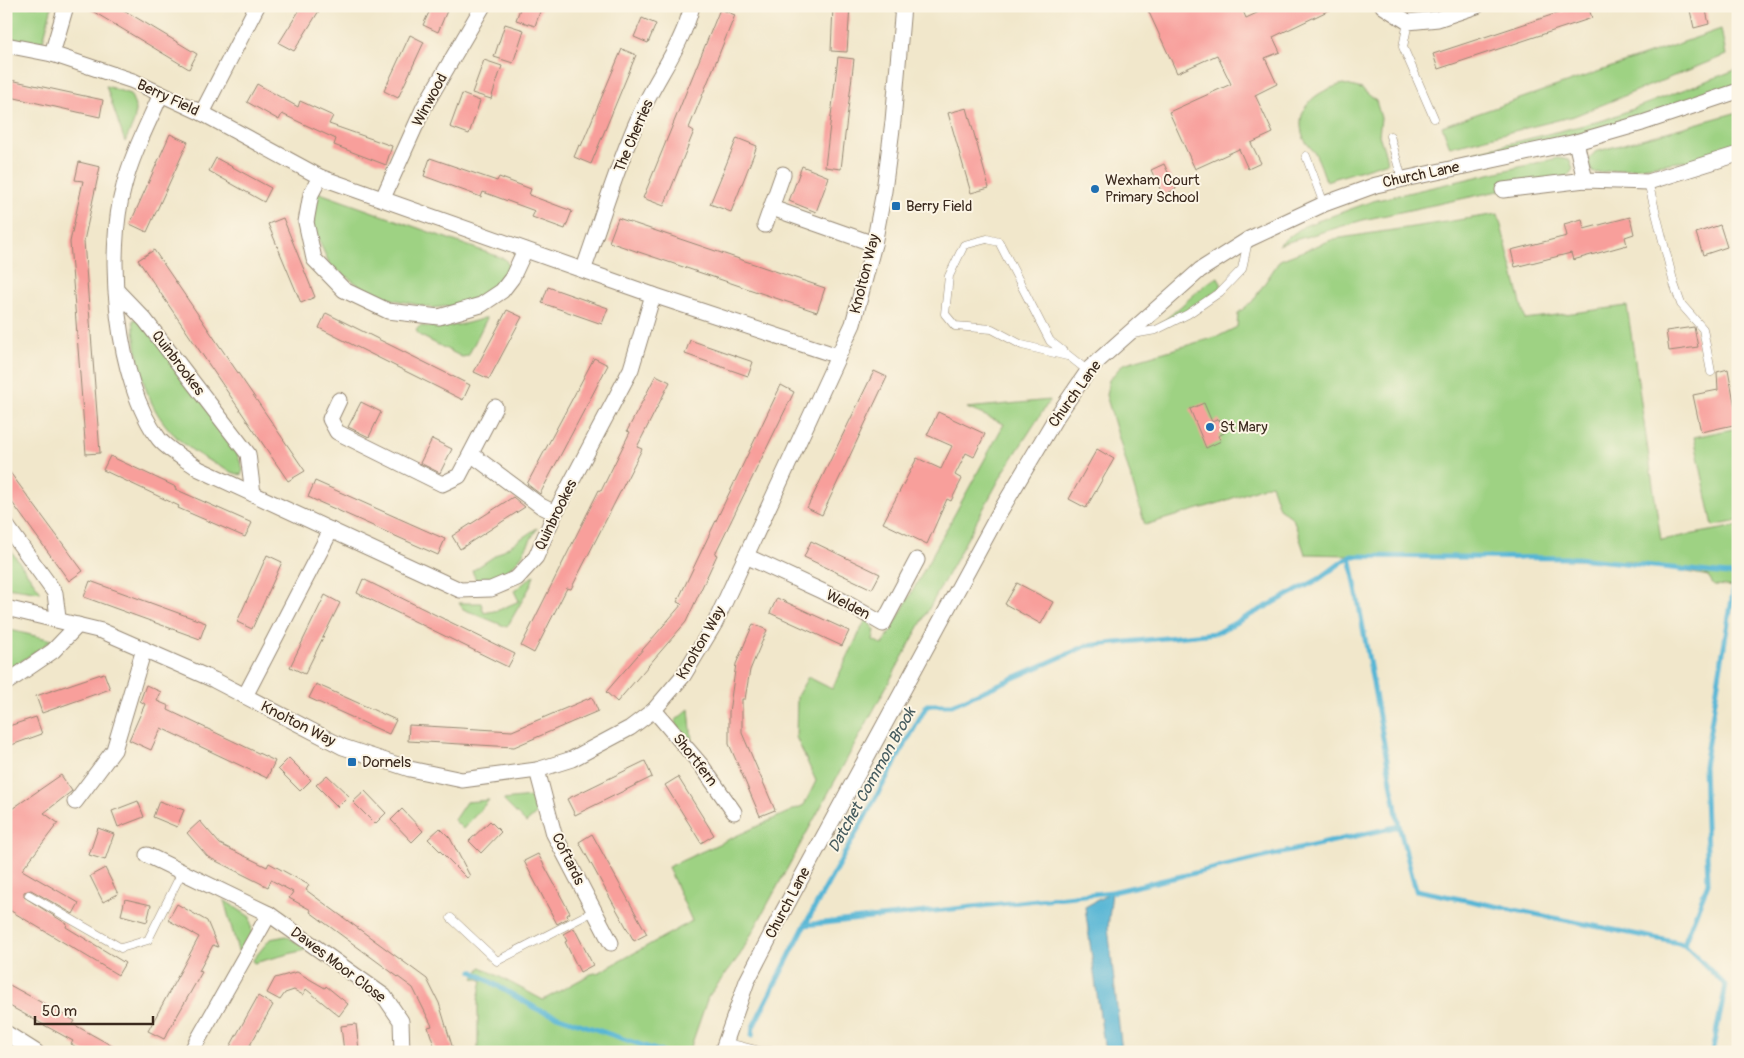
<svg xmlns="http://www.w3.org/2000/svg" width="1744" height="1058" viewBox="0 0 1744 1058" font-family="Pangolin,sans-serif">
<rect width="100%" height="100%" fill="#fcf5e5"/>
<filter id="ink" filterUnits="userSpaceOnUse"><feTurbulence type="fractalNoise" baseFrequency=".02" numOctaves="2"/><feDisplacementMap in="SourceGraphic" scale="10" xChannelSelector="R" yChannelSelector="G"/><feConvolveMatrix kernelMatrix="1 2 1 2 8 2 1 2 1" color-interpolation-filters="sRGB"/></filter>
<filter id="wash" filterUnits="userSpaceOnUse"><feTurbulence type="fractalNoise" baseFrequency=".0096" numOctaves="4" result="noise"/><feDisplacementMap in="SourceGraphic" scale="20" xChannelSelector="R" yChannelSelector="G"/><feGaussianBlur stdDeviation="1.12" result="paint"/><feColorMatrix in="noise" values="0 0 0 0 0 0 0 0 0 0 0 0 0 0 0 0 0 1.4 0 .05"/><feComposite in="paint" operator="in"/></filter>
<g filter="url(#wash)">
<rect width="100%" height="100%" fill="#f1e7cb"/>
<g fill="#9ed283" stroke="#6c7e50">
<path d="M6,6h46l-9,35 -8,1 -29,-5z"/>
<path d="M1721,29l5,26 -152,61 -124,31 -8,-21z"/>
<path d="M1738,69v14l-9,4 -123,41 -191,42 -4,-2 193,-48z"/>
<path d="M1343,84l19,5 14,12 5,17 -2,17 9,27 -62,19c-3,-9 -6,-18 -10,-26 -3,-6 -9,-10 -12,-16 -12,-32 13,-48 39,-55z"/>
<path d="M106,86l24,8c11,20 3,29 -5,48z"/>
<path d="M1738,112v39l-13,5 -131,17 -4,-5 -1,-9 6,-7z"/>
<path d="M1558,158l12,2 3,9 -5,7 -205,44 -85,25 26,-19 69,-25z"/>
<path d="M317,192l188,67 7,12 -24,25 -29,9 -27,3 -59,-13 -43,-30 -17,-37z"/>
<path d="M1498,214l27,105 102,-13 34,234 77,-14v61l-24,-2 -6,-9 -78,-15 -325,-7 -12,-36 -14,-10 -8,-24 -52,19 -74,22 -39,-130 3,-15 14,-16 96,-28 18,-9 1,-14 14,-11 28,-42 54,-21z"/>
<path d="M1218,277l4,9 -17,14 -49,28 50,-44z"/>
<path d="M140,318l9,4 88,131 6,17 -2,5c-13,-3 -23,-10 -35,-16 -57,-33 -67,-78 -73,-139z"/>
<path d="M484,318h3l-19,38 -6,1 -43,-22 -3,-5 4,-4c23,2 43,0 64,-8z"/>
<path d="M1050,400l-46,71 -264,484 -32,42 -19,55h-211v-52l4,-20 -8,-2 7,-11 62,33 48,-26 9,-2 92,-51 -24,-54 136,-62 12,-24 -20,-44 1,-41 11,-19 24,12 34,-70 9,11 -2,10 10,5 121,-221 -37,-16z"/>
<path d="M1738,428v93l-25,5 -19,-89z"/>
<path d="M537,528c-19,35 -21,42 -59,56l-6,-13z"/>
<path d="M6,544l35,48 -35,-5z"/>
<path d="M534,575l-3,10 -24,42 -44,-18 -4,-6h22l3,10 15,-3 20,-9 -5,-10z"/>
<path d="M6,629l46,11 -46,32z"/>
<path d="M689,709l3,32 -2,1 -14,-17 -1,-4z"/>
<path d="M531,797l4,3 3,12 -12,11 -23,-23z"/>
<path d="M489,800l-26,29 -9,-9 12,-18z"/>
<path d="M224,900l26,17 2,18 -11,18 -3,-2z"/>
<path d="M286,936l22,13 -54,14 -2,-2 18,-22z"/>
</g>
<path fill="#57b6d5" stroke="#49707a" d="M1112,892l-4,35 14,125h-17l-20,-145z"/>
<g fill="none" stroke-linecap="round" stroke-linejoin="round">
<g stroke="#57b6d5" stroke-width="5">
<path d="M1350,556l228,2 159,17"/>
<path d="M1350,556l49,270"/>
<path d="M805,925l307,-33 287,-66 17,64 268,54 24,-61 -4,-117 32,-191"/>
<path d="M1684,944l42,42 -14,66"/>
<path d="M472,971l67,39 123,42"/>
<path d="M752,1036l1,-9 52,-102 122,-220h25l134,-59 130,-13 103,-54 31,-23"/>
</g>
</g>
<g id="blocks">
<g fill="#f89f9b">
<path d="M84,6h33l80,48 -8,15z"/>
<path d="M302,6h20l-28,45 -15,-8z"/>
<path d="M432,6h17l-11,26 -15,-7z"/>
<path d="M521,6h21l-7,20 -19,-6z"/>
<path d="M833,6h17l-3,46 -16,-1z"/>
<path d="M1146,6h95l5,12 26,-12h66l-65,31 7,15 -15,6 12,26 -22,11 18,38 -22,10 10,20 -13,6 -9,-20 -44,20 -26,-57 62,-28 -14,-29 -40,18z"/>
<path d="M1579,6h9l4,12 -154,51 -5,-15z"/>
<path d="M1689,6h16l4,18 -15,4z"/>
<path d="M720,9l15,6 -46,113 5,3 -30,75 -21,-8z"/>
<path d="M642,18l14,6 -8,19 -14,-6z"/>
<path d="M505,24l19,6 -11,33 -19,-6z"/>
<path d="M410,35l14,7 -26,56 -14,-7z"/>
<path d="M622,49l14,6 -45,109 -17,-7 5,-12 2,1z"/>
<path d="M838,57l16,2 -13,110 -16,-2z"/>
<path d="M484,60l18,6 -11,33 -19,-6z"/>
<path d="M6,79l97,21 -3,17 -94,-21z"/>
<path d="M257,84l41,23 2,-6 33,15 -4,8 63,22 -6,19 -52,-20 2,-6 -54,-25 -3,6 -32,-18z"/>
<path d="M462,94l18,7 -11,33 -19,-7z"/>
<path d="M967,108l22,80 -18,5 -23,-80z"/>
<path d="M170,134l18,8 -41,90 -17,-8z"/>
<path d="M737,138l20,8 -26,66 -21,-8z"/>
<path d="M216,158l55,30 -7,14 -55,-31z"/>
<path d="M430,158l67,23 2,-4 32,12 -2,6 43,16 -7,18 -33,-12 3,-6 -52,-19 -2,5 -57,-21z"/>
<path d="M79,162l21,5 -16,74 16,212 -14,1 -16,-212 13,-61 -8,-1z"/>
<path d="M1164,164l12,25 -13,6 -12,-25z"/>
<path d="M802,166l27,11 -13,35 -27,-11z"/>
<path d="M1630,217l4,17 -9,3 2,8 -54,15 -2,-7 -56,14 -4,-17 56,-14 -3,-12 18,-5 2,10z"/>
<path d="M283,218l32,79 -14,6 -33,-79z"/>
<path d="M618,218l207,70 -8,24 -208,-70z"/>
<path d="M1720,225l7,22 -24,8 -7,-22z"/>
<path d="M154,250l151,221 -17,10 -150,-221z"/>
<path d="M548,287l60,21 -6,16 -60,-21z"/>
<path d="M507,310l15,7 -33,62 -15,-7z"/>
<path d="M326,313l144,72 -7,15 -144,-72z"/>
<path d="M1694,327l4,20 -29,4 -3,-20z"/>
<path d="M690,340l63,22 -5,14 -63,-22z"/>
<path d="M594,358l14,7 -68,129 -13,-10z"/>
<path d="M1728,369l10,55 -37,8 -8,-37 25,-5 -1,-18z"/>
<path d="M874,371l13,6 -65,138 -15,-7z"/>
<path d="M656,375l14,7 -33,65 5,2 -71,140 -4,-1 -33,65 -13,-7 78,-156 2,1 29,-59 -3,-1z"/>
<path d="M781,385l13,7 -79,162 2,1 -31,67 -69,80 -11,-10 76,-88 -5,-2z"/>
<path d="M361,402l20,10 -12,25 -21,-10z"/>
<path d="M1204,403l8,19 7,-3 5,14 -6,3 3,5 -15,7 -16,-39z"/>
<path d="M938,412l47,22 -11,23 -8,-4 -11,22 7,4 -11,22 -4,-2 -20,45 -44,-21 34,-65 24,11 11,-23 -25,-11z"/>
<path d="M432,439l20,10 -12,24 -20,-10z"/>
<path d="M1097,449l17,10 -28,49 -17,-9z"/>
<path d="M110,456l66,31 -1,2 77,34 -7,14 -67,-29 1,-2 -76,-36z"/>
<path d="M6,467l77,104 -14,10 -63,-87z"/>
<path d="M315,481l130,58 -7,16 -130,-58z"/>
<path d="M513,497l12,10 -65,42 -8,-13z"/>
<path d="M811,541l69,33 -8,15 -68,-32z"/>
<path d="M267,555l15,7 -30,67 -15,-7z"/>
<path d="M363,579l152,75 -7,13 -151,-74z"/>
<path d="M90,581l116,42 -6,16 -116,-42z"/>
<path d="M1017,583l36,19 -12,22 -36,-20z"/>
<path d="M325,595l15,8 -35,71 -15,-7z"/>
<path d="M777,598l72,33 -7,15 -72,-33z"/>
<path d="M753,624l14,6 -17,40 -5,29h-3v34l33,77 -15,6 -31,-72v-32l7,-48z"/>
<path d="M104,673l6,16 -68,24 -6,-17z"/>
<path d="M316,684l80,36 -7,14 -80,-36z"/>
<path d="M146,685l15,7 -4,9 12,5 -1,4 107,51 -8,17 -106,-50 -10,22 -22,-10 16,-36 -5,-3z"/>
<path d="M592,697l6,14 -84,36 -106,-6 1,-16 103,6z"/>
<path d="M36,717l6,17 -36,13v-20z"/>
<path d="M289,758l22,22 -11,11 -22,-22z"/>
<path d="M645,761l7,16 -77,38 -8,-16z"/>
<path d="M61,775l11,16 -28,22 14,10 -36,47 57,33 -6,11 -42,-24 -7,2v5l43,27 -1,3 59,36 -7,12 -112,-67v-95z"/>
<path d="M327,775l22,21 -11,11 -22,-22z"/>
<path d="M678,777l36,58 -13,8 -36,-58z"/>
<path d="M365,791l21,22 -11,11 -22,-22z"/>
<path d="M138,801l6,16 -26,10 -6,-16z"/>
<path d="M159,801l25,9 -7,17 -24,-10z"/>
<path d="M402,809l21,22 -11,11 -21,-22z"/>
<path d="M200,821l20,23 47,23 2,-4 40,22 -3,5 121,89 12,24 14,46 -17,3 -8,-25 4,-1 -19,-38 -103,-76 1,-2 -22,-12 4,-6 -22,-12 -3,7 -60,-30 -21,-24z"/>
<path d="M490,821l11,11 -20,21 -12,-12z"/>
<path d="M98,828l16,6 -9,26 -16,-5z"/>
<path d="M440,828l10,10 20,38 -3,2 -39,-39z"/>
<path d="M592,834l55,100 -13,7 -55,-99z"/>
<path d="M538,854l32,59 -3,2 1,3 -11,6 -33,-63z"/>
<path d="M105,868l13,26 -15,8 -13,-26z"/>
<path d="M125,899l26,6 -4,17 -26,-7z"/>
<path d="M177,904l30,17 11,26 -5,-2 -14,26 3,1 -38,67 -16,-8 51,-94 -31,-17z"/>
<path d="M574,928l19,37 -13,7 -15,-30 2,-1 -4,-7z"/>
<path d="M297,972l28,16 1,-2 22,18 -9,12 -33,-27 -3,6 -9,-5 -9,3 -5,7 -13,-7 8,-15z"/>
<path d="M6,983l69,38 -2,3 50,28h-38l-14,-8 2,-3 -67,-37z"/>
<path d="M258,996l15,9 -27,47h-19z"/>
<path d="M356,1024l3,26 -15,2 -3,-26z"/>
</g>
</g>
</g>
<g filter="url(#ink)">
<use href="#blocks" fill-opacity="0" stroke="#968874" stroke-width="1"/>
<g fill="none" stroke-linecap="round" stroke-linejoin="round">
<g stroke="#968874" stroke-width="9">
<g id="service">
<path d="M1408,22l-5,25 31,71"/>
<path d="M1390,136l12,43"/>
<path d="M1306,156l18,48"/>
<path d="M1648,182l26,102 7,20 22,25 8,43"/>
<path d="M1133,334l23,-4 32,-16 32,-22 22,-23 6,-28"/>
<path d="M1067,356l-45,-11 -30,-16 -37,-3 -10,-12 4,-38 15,-31 23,-6 12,3 51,99 38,30"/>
<path d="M29,895l92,53 27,-8 34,-68"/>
<path d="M451,918l46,43 97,-50"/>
<path d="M725,1042l35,9 41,1"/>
</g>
</g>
<g stroke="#968874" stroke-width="17">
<g id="minor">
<path d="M1383,6l25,16 30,-3 39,-13"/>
<path d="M6,45l46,9 81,27 69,32 118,64 333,118 185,61"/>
<path d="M52,54l14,-48"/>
<path d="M161,94c-13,30 -29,60 -37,92 -19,67 -8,197 35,253 10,12 28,21 40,30l261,121 31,-1 26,-11 19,-21 19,-44 76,-144 22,-74"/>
<path d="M202,113l55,-107"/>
<path d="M1576,142l9,38"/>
<path d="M320,177l-9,17 -5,28 8,37 30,31 44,21 51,6 42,-12 21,-14 10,-13 13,-28"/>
<path d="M1503,190l82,-10 63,2 90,-28"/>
<path d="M383,198l41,-91 59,-101"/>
<path d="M772,208l102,36"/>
<path d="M765,225l18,-51"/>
<path d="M584,268c18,-50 33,-103 55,-151 16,-38 43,-70 53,-111"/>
<path d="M117,291l28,29 103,134 5,40"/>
<path d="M339,400l-9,19 7,13 105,52 17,-8 36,-69"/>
<path d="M471,454l70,52 14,7"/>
<path d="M6,525l49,68 3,25"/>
<path d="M746,556l97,45 40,23 34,-64"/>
<path d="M6,608l96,23 112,49 129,67 67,22 52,11 75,-10 35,-11 58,-31 24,-18 29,-34 32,-53 138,-299 21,-80 10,-53 9,-70 10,-115"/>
<path d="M6,683l47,-32 25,-26"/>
<path d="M245,696l86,-166"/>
<path d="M654,710l47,55 33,47"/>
<path d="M537,770l17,64 57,109"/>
<path d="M75,802l39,-52 30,-101"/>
<path d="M147,855l122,59 115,82 17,25 1,31"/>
<path d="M6,1033l30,19"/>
<path d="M191,1052l78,-138"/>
<path d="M722,1052l25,-71 32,-62 219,-404 57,-96 35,-51 110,-98 49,-31 75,-35 52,-19 200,-43 66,-19 96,-32"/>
</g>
</g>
<use href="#service" stroke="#fff" stroke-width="8"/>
<use href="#minor" stroke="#fff" stroke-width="15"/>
</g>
</g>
<g fill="#1f6fb2" stroke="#fcf5e5" stroke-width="2">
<circle cx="1095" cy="189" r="5"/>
<rect x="891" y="201" width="10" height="10" rx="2.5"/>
<circle cx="1210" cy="427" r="5"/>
<rect x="347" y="757" width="10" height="10" rx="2.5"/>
</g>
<g text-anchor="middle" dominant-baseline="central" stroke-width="4" stroke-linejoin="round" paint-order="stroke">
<g font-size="15" fill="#3b2a1e" stroke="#fcf5e5">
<text transform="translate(168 98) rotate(25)">Berry Field</text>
<text transform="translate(430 100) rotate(-62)">Winwood</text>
<text transform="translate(634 136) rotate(-67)">The Cherries</text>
<text transform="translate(1421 175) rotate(-12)">Church Lane</text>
<text transform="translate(865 274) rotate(-76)">Knolton Way</text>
<text transform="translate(178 363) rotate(53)">Quinbrookes</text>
<text transform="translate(1075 394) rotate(-54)">Church Lane</text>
<text transform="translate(556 515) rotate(-64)">Quinbrookes</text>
<text transform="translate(848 605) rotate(27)">Welden</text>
<text transform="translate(701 643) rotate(-60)">Knolton Way</text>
<text transform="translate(298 724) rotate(27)">Knolton Way</text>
<text transform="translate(695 760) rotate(52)">Shortfern</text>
<text transform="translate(568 859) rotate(64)">Coftards</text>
<text transform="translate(788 903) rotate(-62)">Church Lane</text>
<text transform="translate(338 965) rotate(37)">Dawes Moor Close</text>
</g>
<g font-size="15" fill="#3b2a1e" stroke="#fcf5e5" text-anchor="start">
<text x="1105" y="180">Wexham Court<tspan x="1105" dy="17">Primary School</tspan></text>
<text x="906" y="206">Berry Field</text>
<text x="1220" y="427">St Mary</text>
<text x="362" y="762">Dornels</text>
</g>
<g font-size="16" font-style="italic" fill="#455b5e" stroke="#fcf5e5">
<text transform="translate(872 780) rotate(-61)">Datchet Common Brook</text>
</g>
</g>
<rect width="1744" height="1058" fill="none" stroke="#fcf5e5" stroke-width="25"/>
<path d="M35 1016v8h118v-8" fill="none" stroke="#3b2a1e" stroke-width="2.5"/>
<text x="42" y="1016" font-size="15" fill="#3b2a1e" stroke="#fcf5e5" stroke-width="4" paint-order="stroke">50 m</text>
</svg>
